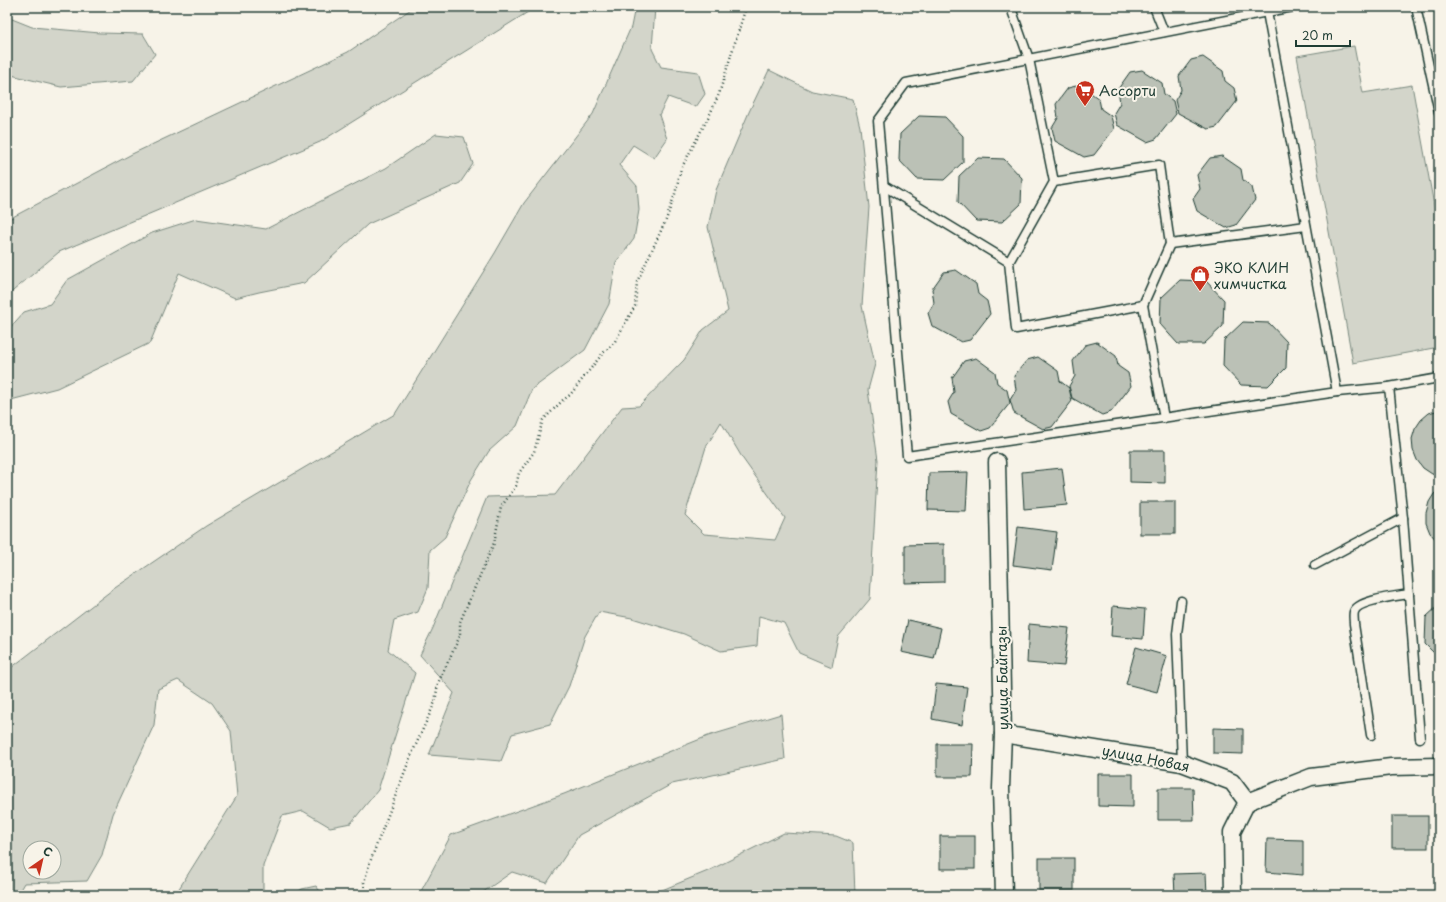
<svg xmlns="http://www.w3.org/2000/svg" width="1446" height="902" viewBox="0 0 1446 902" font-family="'Playpen Sans',sans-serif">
<rect width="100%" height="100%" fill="#f7f3e8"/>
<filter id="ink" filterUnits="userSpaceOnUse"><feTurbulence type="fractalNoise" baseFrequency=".025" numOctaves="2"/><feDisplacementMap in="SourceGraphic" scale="8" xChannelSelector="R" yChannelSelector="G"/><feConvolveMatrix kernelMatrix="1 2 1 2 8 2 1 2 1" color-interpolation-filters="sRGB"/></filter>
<g filter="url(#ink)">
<g fill="#d3d5ca" stroke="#79897f" fill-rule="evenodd">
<path d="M414,7h122l-216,135 -261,110 -52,44v-76l125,-66 216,-102z"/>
<path d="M635,7h20l-3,42 9,18 37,5 7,22 -9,13 -28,-10 -9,18 8,24 -13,19 -21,-13 -14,20 18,21 2,24 -5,29 -18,24 -7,41 -24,46 -53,39 -15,37 -28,25 -18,29 -26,57 -15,13 -2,38 -10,24 -24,8 -6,30 27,23 -37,117 -27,33 -21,4 -27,-16 -21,5 -19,50v27l4,2h-92l62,-99 -6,-65 -19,-28 -34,-23 -20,9 -4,36 -41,89 -11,41 -15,26 -63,2 -7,12h-10v-224l105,-81 94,-64 189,-112 100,-161 29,-50 69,-89 38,-87zM30,848h24v24h-24z"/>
<path d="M7,17l25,10 68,6 43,1 12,20 -22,27 -72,6 -54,-13z"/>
<path d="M1354,46l9,47 49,-8 27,148v114l-86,16 -56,-307z"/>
<path d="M769,70l43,21 41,8 7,28 9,80 -7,99 13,58 -7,26 10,70 -8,139 -32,38 -6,30 -33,-14 -15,-30 -25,-7 -2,30 -36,5 -37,-17 -52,-16 -33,-6 -14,24 -16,50 -19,38 -38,10 -11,27 -72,-6 25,-62 -34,-38 13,-27 54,-131 68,-2 67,-88 17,-1 45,-46 19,-30 25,-19 -20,-84 8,-37 33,-78zM721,422l22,37 42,59 -10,22 -71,-6 -19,-19 21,-68z"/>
<path d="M436,134l28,3 9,27 -13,19 -92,41 -64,59 -45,9 -24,6 -56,-25 -29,70 -93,45 -50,13v-70l17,-19 26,-8 17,-24 85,-47 44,-14 70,10 120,-61z"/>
<path d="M781,714l4,45 -113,25 -93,51 -32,48 -35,-11 -33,23h-60l32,-60 113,-41 144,-58z"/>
<path d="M784,833l52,3 17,7 2,52h-205l58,-24z"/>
<path d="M316,886l7,9h-31l10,-6z"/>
</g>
<g fill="#bbc1b6" stroke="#1f3d34">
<path d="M1068,7h30l-2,2h-26z"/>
<path d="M1203,57l20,14 2,10 9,7 3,13 -20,26 -9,2 -30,-16 -3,-13 6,-10 -2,-14 12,-16z"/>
<path d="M1142,70l20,13 2,11 9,7 3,13 -20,25 -9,3 -30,-17 -3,-12 6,-10 -2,-14 12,-17z"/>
<path d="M1080,85l19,14 2,10 10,7 3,13 -20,26 -10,2 -29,-16 -3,-13 6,-10 -2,-14 12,-16z"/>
<path d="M919,116l26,1 18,19v26l-19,18 -27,-1 -18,-19 1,-26z"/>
<path d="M1222,156l19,13 2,11 9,7 3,13 -19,25 -10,3 -29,-17 -4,-12 7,-10 -3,-14 13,-17z"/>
<path d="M978,158l26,1 18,19 -1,26 -19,18 -26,-1 -18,-19 1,-26z"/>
<path d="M956,270l20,14 2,10 9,7 3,13 -20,26 -9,2 -29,-16 -4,-13 6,-10 -2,-14 12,-17z"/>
<path d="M1180,280l26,1 18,19 -1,26 -19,18h-26l-18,-20 1,-26z"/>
<path d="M1243,322l26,1 18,19 -1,26 -18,18 -27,-1 -18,-19 1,-26z"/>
<path d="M1097,342l19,14 2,10 10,7 3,13 -20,26 -9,3 -30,-17 -3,-12 6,-10 -2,-15 12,-16z"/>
<path d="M1038,357l20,14 2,10 9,7 3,13 -20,26 -9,2 -29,-16 -4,-13 6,-10 -2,-14 13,-16z"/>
<path d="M976,358l19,14 2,11 10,7 3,13 -20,25 -9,3 -30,-17 -3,-12 6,-10 -2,-14 12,-17z"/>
<path d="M1439,410v66l-7,-2 -9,-6 -6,-8 -4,-10 -1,-11 3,-10 6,-9 8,-7z"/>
<path d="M1130,450h35v33l-35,-1z"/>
<path d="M1062,468l5,37 -43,4 -2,-37z"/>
<path d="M968,472l-2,39 -38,-1 1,-37z"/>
<path d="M1439,490v53l-9,-10 -4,-10v-10l3,-11 5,-8z"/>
<rect x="1140" y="502" width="35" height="32"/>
<path d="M1018,527l39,5 -5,38 -39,-5z"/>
<path d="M944,544v38l-39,1v-38z"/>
<path d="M1439,605v53l-14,-14 1,-27z"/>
<path d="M1113,606l32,3 -2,30 -32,-3z"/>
<path d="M908,620l33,8 -7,31 -33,-7z"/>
<path d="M1029,624l40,4 -5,38 -37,-3z"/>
<path d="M1136,647l31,9 -10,36 -31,-8z"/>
<path d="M936,684l31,3 -5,38 -30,-6z"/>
<path d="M1213,728l30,1v25l-30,-1z"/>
<path d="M937,744h36l-1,33h-35z"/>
<path d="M1098,774h35v33l-35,-1z"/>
<path d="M1158,788h35l1,32h-36z"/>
<rect x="1392" y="816" width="36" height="32"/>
<rect x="940" y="836" width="35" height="33"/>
<path d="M1267,839l36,1v35l-37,-3z"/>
<rect x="1039" y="858" width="35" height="32"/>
<path d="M1206,873l1,22h-32l-1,-21z"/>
</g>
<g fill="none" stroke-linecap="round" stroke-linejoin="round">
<g stroke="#1f3d34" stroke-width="11">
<g id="service">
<path d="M1010,7l1,1 18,51 25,123 105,-17 11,79 -27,61 -127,24 -7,-67 45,-80"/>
<path d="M1154,7l10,25"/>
<path d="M1293,7l-387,76 -28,38 29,335 430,-64 52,-5 50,-9"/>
<path d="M1416,7l23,105"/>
<path d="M1267,12l70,380"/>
<path d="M884,186l125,76"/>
<path d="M1170,244l136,-18"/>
<path d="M1143,305l21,113"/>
<path d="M1389,387l14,131 17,220"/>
<path d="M1315,565l88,-47"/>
<path d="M1181,601l-4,33 5,129"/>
<path d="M1371,735l-17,-111c0,-3 -1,-9 0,-12 3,-12 44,-16 55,-18"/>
</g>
</g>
<g stroke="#1f3d34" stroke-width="19">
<g id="minor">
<path d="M997,462l6,272 -2,54 3,107"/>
<path d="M1003,734l179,29 50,19 15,20 64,-25 80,-10 48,-1"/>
<path d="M1233,895l-1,-63 15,-30"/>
</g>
</g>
<path stroke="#1f3d34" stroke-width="2.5" stroke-dasharray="1 3" stroke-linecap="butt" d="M365,895l-1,-13 6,-20 40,-104 25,-56 3,-19 22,-47v-14l34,-79 7,-36 15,-21 3,-13 15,-21 9,-32 20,-20 7,-5 33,-42 11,-10 21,-37 2,-24 29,-62 9,-26 6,-25 29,-55 9,-20 27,-87"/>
<use href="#service" stroke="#f7f3e8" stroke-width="8"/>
<use href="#minor" stroke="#f7f3e8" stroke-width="16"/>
</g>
</g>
<defs>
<g id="supermarket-pin" transform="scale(1)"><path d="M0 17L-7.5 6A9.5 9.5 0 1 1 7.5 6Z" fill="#c8321e" stroke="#f7f3e8"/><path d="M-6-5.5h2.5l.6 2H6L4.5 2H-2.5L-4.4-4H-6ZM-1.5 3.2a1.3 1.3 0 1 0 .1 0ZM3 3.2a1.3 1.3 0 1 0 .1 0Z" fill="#fff"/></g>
<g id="shop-pin" transform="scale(1)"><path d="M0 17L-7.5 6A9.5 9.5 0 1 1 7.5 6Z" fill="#c8321e" stroke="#f7f3e8"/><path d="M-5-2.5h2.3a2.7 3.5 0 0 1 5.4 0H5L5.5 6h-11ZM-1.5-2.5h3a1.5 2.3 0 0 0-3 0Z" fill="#fff"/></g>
</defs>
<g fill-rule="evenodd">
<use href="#supermarket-pin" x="1085" y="90"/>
<use href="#shop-pin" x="1200" y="275"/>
</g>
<g text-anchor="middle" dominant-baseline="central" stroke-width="4" stroke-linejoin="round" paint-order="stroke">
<g font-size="14" fill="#1f3d34" stroke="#f7f3e8" text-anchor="start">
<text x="1099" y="90">Ассорти</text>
<text x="1214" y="267">ЭКО КЛИН<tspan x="1214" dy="16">химчистка</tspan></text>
</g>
<g font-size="14" fill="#1f3d34" stroke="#f7f3e8">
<text transform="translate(1002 678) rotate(-91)">улица Байгазы</text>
<text transform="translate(1146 758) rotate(11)">улица Новая</text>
</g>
</g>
<rect width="1446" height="902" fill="none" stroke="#f7f3e8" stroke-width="24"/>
<rect x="12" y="12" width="1422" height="878" fill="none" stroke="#1f3d34" stroke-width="1.5" filter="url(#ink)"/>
<g transform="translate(42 860) rotate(34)"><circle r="19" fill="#f7f3e8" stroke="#a1aaa0"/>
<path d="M0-3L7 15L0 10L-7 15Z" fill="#c8321e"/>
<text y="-6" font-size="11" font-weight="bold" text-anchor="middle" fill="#1f3d34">С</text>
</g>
<path d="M1296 40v6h54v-6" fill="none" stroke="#1f3d34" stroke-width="2"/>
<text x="1302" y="40" font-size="12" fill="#1f3d34" stroke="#f7f3e8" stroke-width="3" paint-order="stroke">20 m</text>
</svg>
